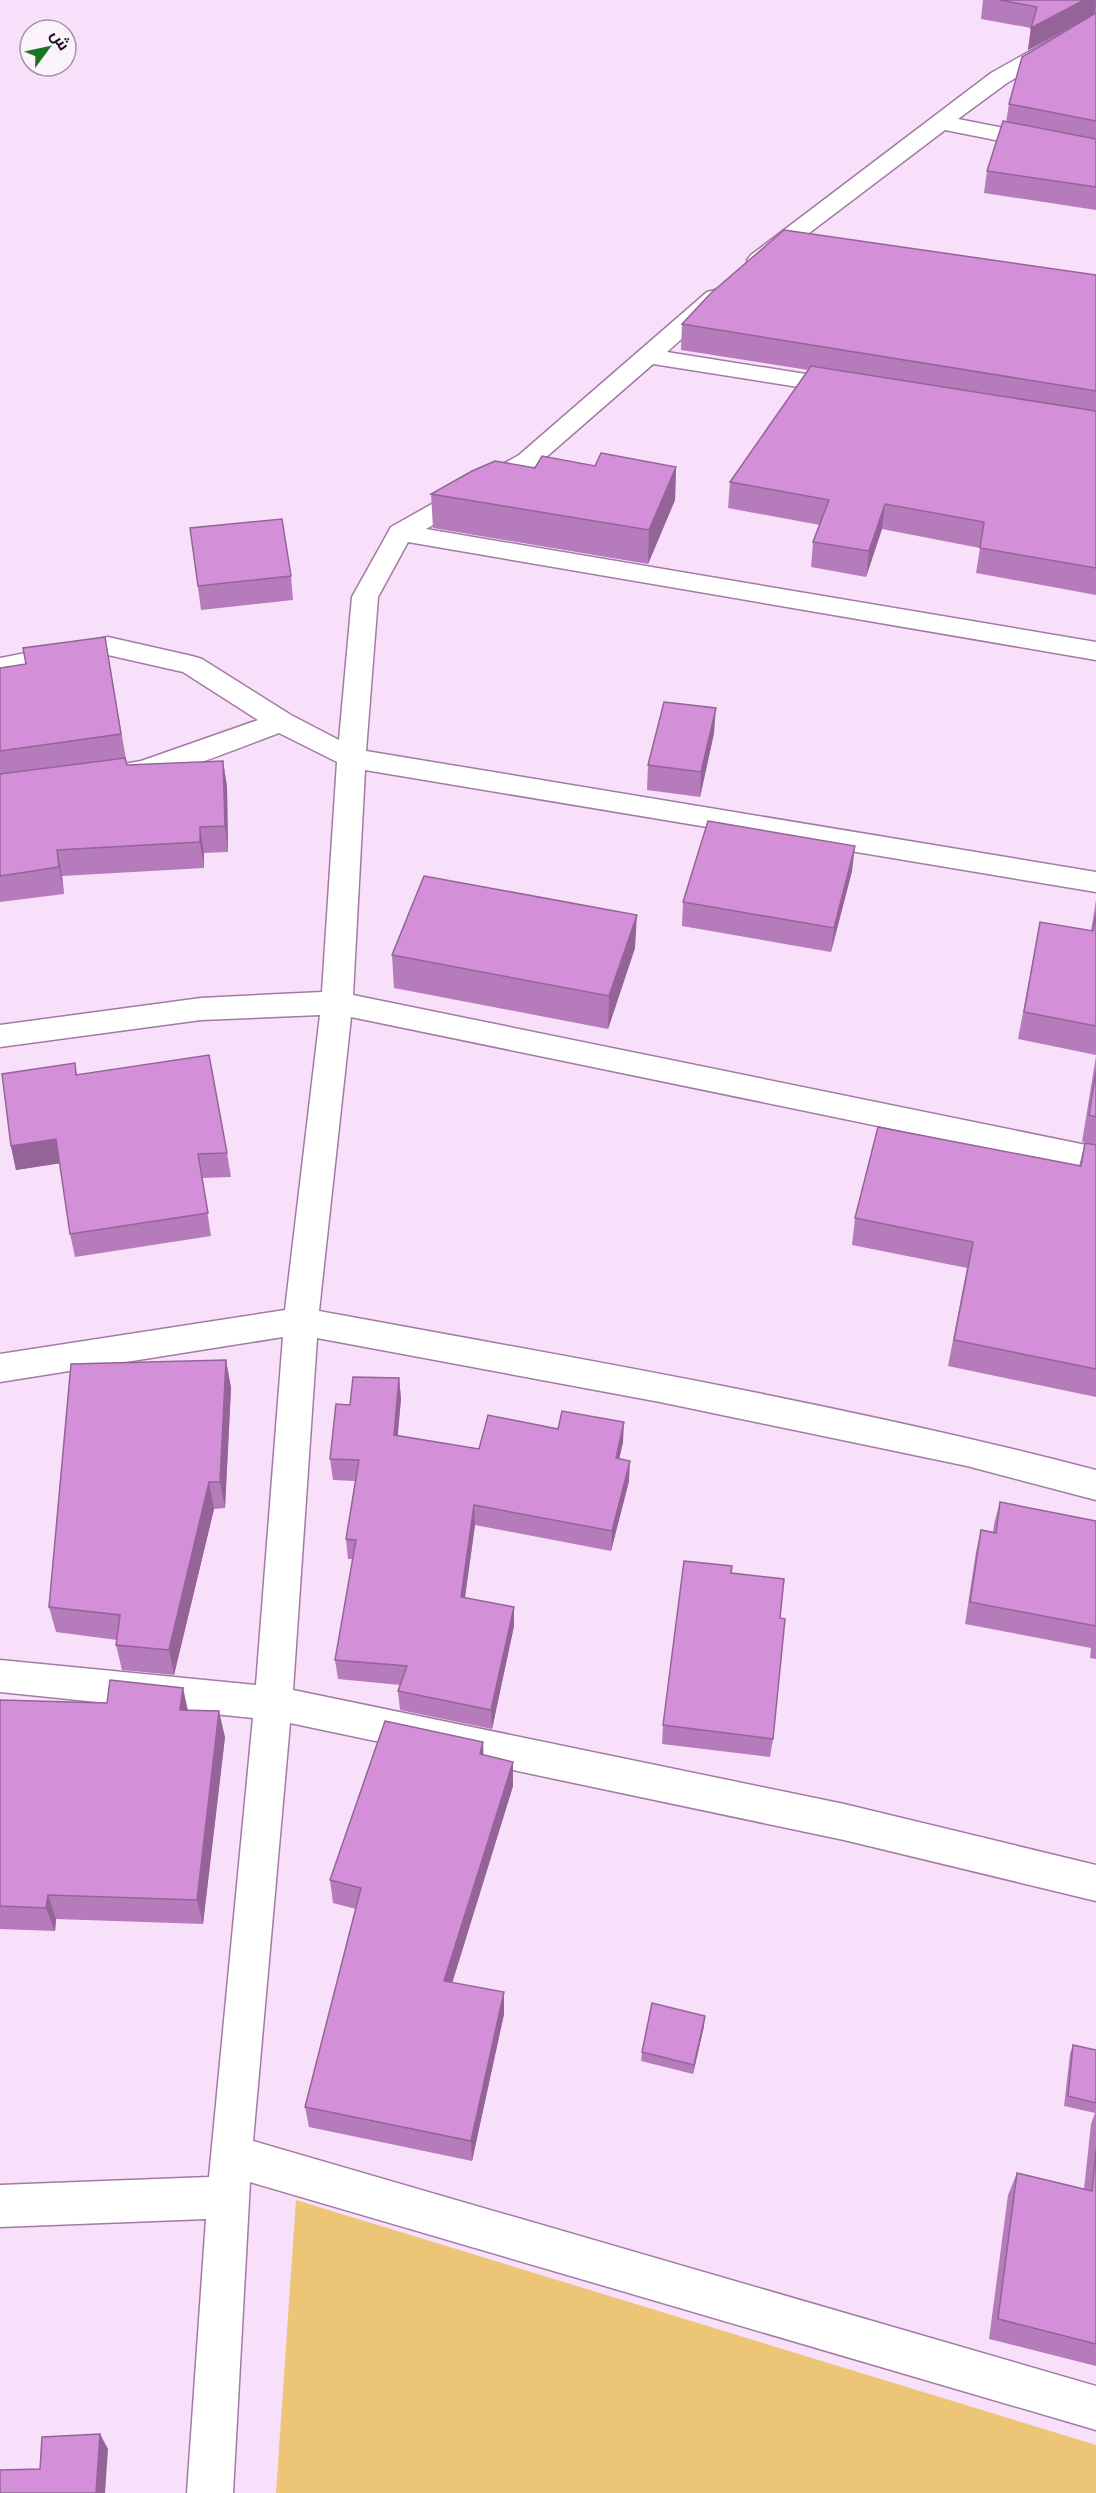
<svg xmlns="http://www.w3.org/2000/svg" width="1096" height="2493" viewBox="0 0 1096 2493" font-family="'Fira Sans',Cairo,sans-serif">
<rect width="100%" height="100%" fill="#f8dffa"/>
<path fill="#ecc577" d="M296,2200l800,245v48h-820z"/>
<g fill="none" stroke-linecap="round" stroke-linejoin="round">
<g stroke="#a27ba4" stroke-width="3">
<g id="minor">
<path d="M1096,16v15l-89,52 -49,36 138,27v14l-151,-30 -178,135 -8,2 -8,-2 -4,-5 4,-5 240,-182 98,-55z"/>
<path d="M715,290l8,2 4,5 -4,5 -56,50 176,28 9,2 3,5 -3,5 -9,2 -190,-30 -116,101 -111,64 670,113v18l-688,-118 -30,55 -12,154 730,121v20l-731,-122 -12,225 743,152v24l-745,-154 -32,294c260,48 521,92 777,159v30l-129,-34 -307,-64 -343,-64 -24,352 551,114 252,61v36l-252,-61 -554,-117 -37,418 843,245v44l-846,-248 -17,311h-46l19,-274 -206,8v-42l209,-8 44,-459 -253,-26v-32l256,25 27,-348 -283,45v-28l285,-44 35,-295 -119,5 -201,27v-22l201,-27 121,-6 15,-230 -58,-29c-36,13 -139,57 -172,48l-4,-7 4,-7 34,-6 117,-41 -75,-48 -75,-17 -108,21v-18l108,-21 84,19 10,3 89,56 48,25 13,-143 39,-70 128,-72 188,-163z"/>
</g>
</g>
<use href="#minor" fill="#fff" fill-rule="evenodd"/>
</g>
<g fill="#b67bbb">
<path d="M983,0h113v210l-112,-17 3,-22 19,-49 3,-18 75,-84 -56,30 3,-22 -50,-9z"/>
<path d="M1096,275v320l-120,-22 4,-25 -98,-19 -16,48 -55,-10 2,-25 7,-17 -92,-17 2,-26 78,-112 -127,-20 1,-26z"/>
<path d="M595,466l81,1 -1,33 -27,64 -215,-36 -2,-34 104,-26z"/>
<path d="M190,528l101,48 2,24 -92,10z"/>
<path d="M105,637l22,128 96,-4 4,26 1,65 -24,1v15l-142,8 2,18 -64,8v-234l26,-4z"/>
<path d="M714,733l-14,64 -53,-7 1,-25z"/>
<path d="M852,871l-21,81 -149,-26 1,-24z"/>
<path d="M1096,900v155l-78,-16 22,-117 51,9z"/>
<path d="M635,948l-27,81 -214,-41 -2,-33z"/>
<path d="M1096,1056v341l-148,-31 19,-98 -115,-23 3,-27 224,-52 6,-23h3l-6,-1z"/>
<path d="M75,1063l2,12 150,78 4,24 -29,1 9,58 -136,21 -5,-23 -10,-71 -44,7 -5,-24z"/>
<path d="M226,1360l5,28 -6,120 -11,1 -40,166 -52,-5 -6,-25 1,-5 -61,-8 -7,-25z"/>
<path d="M399,1378l2,21 -4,37 82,13 144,-7 -4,17 10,22 -18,70 -136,-26 -10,73 49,9v19l-22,103 -92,-19 -2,-19 2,-6 -62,-6 -3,-19 18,-101h-5l-2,-20 9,-58 -22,-1 -3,-21 20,-54z"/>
<path d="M1000,1502l96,19v138l-6,-1 1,-10 -126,-24 11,-72 5,-22 12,2 1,-8z"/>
<path d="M731,1573l49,45 -7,121 -3,18 -108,-13 1,-19z"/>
<path d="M183,1688l5,22 37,27 -22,187 -147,-5 -1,12 -55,-2v-229l107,3z"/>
<path d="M483,1755l30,31 -61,197 52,31 -32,147 -163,-34 -4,-20 51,-198 -23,-6 -3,-23z"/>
<path d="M704,2026l-11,48 -52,-13 1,-9z"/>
<path d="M1073,2045l23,5v316l-107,-27 19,-144 9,-22 67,16 7,-65 4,-11 -31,-7 6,-52z"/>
</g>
<g fill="#946498">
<path d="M1084,0h12l-1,14 -67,36 3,-22z"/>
<path d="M676,467l-1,33 -27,64 1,-34z"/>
<path d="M885,504l-3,25 -16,48 3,-26z"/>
<path d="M716,708l-2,25 -14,64 1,-25z"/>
<path d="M223,761l4,26 1,65 -3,-26z"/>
<path d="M200,827l4,26v15l-4,-26z"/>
<path d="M855,846l-3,25 -21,81 3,-24z"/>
<path d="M57,850l5,26 2,18 -5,-27z"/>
<path d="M637,915l-2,33 -27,81 1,-33z"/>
<path d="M56,1139l6,24 -46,7 -5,-24z"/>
<path d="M226,1360l5,28 -6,120 -5,-26z"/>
<path d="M399,1378l2,21 -5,57 -2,-21z"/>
<path d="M624,1422l-1,20 -8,36 1,-20z"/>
<path d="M630,1461l-1,20 -18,70 1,-20z"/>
<path d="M209,1482l5,27 -40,166 -5,-25z"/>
<path d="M474,1505l1,20 -13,92 -1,-20z"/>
<path d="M514,1607v19l-22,103 -1,-19z"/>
<path d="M183,1688l5,26 -8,-4z"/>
<path d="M219,1711l6,26 -22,187 -6,-24z"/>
<path d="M483,1742l1,24 -4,-12z"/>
<path d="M513,1762v24l-67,217 -2,-22z"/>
<path d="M48,1895l8,24 -1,12 -9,-23z"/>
<path d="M504,1992v22l-32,147 -1,-20z"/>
<path d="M705,2016l-1,10 -11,48 1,-9z"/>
<path d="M100,2434l8,15 -3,44h-9z"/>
</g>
<g fill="#d48fd9" stroke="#946498" stroke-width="1.5">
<path d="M1000,0h84l-53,28 6,-21z"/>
<path d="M1096,13v108l-87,-17 13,-47z"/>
<path d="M1003,121l93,18v48l-109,-16z"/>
<path d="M784,230l312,45v116l-414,-67 29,-31z"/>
<path d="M811,366l285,45v157l-116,-20 4,-26 -99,-18 -16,47 -56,-9 16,-42 -99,-18z"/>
<path d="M601,453l75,14 -27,63 -218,-36 41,-23 23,-10 40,7 7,-12 53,10z"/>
<path d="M282,519l9,57 -93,10 -8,-58z"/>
<path d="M105,637l16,97 -121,17v-83l26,-4 -3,-16z"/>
<path d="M664,702l52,6 -15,64 -53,-7z"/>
<path d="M125,758l2,7 96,-4 2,65 -25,1v15l-143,8 2,17 -59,9v-102z"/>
<path d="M708,821l147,25 -21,82 -151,-26z"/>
<path d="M424,876l213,39 -28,81 -217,-41z"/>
<path d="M1096,914v112l-72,-14 16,-90 53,9z"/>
<path d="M209,1055l18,98 -29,1 10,59 -138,21 -14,-95 -45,7 -9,-72 73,-11 1,12z"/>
<path d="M1096,1071v46l-7,-2z"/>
<path d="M878,1127l203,39 4,-23 11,2v224l-142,-29 19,-98 -118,-24z"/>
<path d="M226,1360l-6,122h-11l-40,168 -53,-5 4,-30 -71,-8 22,-243z"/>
<path d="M353,1377l46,1 -5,57 85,14 9,-34 70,14 4,-18 62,11 -8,36 14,3 -18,70 -138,-26 -13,92 53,10 -23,103 -93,-19 9,-25 -72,-6 21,-120 -10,-1 13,-79 -29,-1 6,-55 14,1z"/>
<path d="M1000,1502l96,19v105l-126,-24 11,-72 15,3z"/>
<path d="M684,1561l48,5 -1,7 53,6 -4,39 5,1 -12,120 -110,-14z"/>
<path d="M110,1680l73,8 -3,22 39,1 -22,189 -149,-5 -2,13 -46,-2v-206l107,3z"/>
<path d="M385,1721l98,21 -3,12 33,8 -69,219 60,11 -33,149 -166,-34 56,-219 -31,-8z"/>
<path d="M652,2003l53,13 -11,49 -52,-13z"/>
<path d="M1073,2045l23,5v53l-28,-7z"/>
<path d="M1096,2149v195l-98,-25 19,-146 75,18z"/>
<path d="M100,2434l-4,59h-96v-23l40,-1 2,-32z"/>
</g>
<g transform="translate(48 48) rotate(57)"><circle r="28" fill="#fbf2fb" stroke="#a196a2" stroke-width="1.5"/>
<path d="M0-4.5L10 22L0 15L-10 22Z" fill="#197523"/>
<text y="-9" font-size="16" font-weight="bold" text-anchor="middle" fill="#1b0d1c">ش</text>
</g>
</svg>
